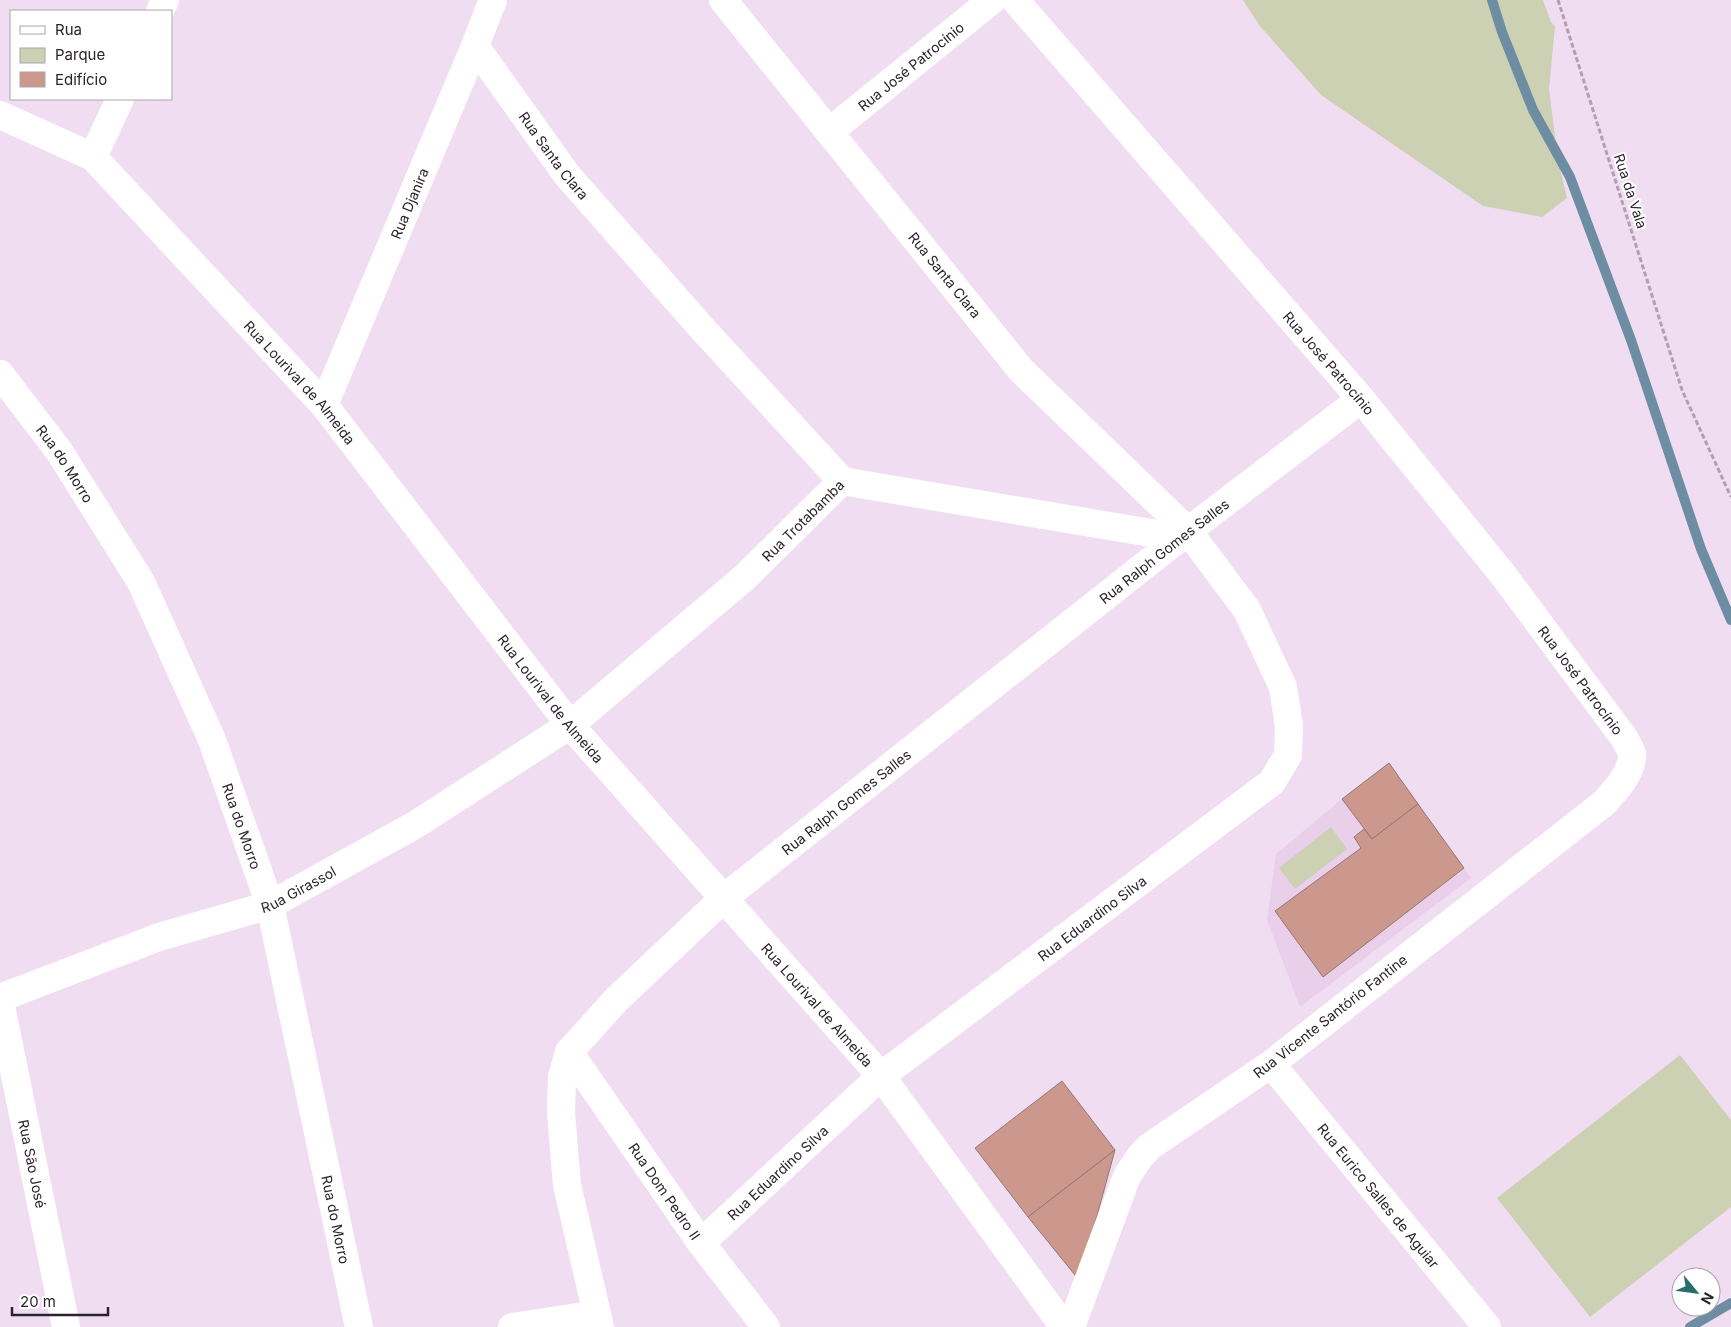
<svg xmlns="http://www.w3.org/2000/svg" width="1731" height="1327" viewBox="0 0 1731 1327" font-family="Inter,sans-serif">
<rect width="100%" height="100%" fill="#f1ddf2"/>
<path fill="#e9cfea" d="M1389,763l82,115 -171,129 -33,-87 9,-66 66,-55z"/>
<g fill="#cbd1b2">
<path d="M1243,0h300l8,22 4,4 -6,63 9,71 9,38 -25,19 -59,-11 -162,-111 -62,-70z"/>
<path d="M1331,827l16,22 -52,40 -16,-21z"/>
<path d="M1680,1055l51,65v87l-141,110 -93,-119z"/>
</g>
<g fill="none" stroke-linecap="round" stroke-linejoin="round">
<g stroke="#6d8da2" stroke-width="10">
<path d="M1492,0l10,32 31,78 37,67 61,163 70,209 30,71"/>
<path d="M1690,1327l41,-24"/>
</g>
</g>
<g fill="#cc988d" stroke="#947872">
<path d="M1389,763l29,41 -46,35 -30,-40z"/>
<path d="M1418,804l46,64 -141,109 -48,-66 86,-63 -7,-11 10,-8 8,10z"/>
<path d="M1062,1081l53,69 -87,67 -53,-69z"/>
<path d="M1115,1150l-32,117 -4,13 -51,-63z"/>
</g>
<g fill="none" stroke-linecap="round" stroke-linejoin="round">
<path stroke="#b0a0b1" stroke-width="3" stroke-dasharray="5 2.5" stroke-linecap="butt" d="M1558,0l124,390 49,107"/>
<g stroke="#fff" stroke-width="28">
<path id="s1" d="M1015,0l346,399 143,177 121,163c2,5 6,11 7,15 1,18 -17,37 -28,49l-333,261 -122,83 -10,11 -12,18 -56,151"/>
<path d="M160,11l5,-11"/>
<path id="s2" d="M475,46l92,129 133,151 142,155"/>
<path id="s3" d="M0,115l93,42 231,248 246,320 311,351 183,251"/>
<path id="s4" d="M829,132l163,-132"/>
<path d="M93,157l27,-58"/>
<path id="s5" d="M0,374l59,77 82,131 71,158 58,165 89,422"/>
<path id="s6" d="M324,405l151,-359 18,-46"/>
<path d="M842,481l339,57"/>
<path id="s7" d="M0,998l159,-61 111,-32 145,-80 155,-100 174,-147 98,-97"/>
<path id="s8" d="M0,1001l66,326"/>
<path id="s9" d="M569,1052l132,191 65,84"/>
<path id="s10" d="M1271,1064l216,263"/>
<path id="s11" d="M701,1243l180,-167 391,-294 16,-27 1,-29 -6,-39 -36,-77 -59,-79 -167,-161 -298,-370"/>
<path d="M512,1327l85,-13"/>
<path id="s12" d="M600,1327l-33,-142 -6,-72 1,-36 7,-25 47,-52 108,-102 464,-367 173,-132"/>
</g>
</g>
<g text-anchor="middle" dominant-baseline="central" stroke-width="4" stroke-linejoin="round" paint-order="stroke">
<g font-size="14" fill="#2b232b" stroke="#fff">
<text stroke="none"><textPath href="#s4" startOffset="105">Rua José Patrocínio</textPath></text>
<text stroke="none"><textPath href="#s2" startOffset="135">Rua Santa Clara</textPath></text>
<text transform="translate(1631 191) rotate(72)">Rua da Vala</text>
<text stroke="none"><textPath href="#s6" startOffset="219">Rua Djanira</textPath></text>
<text transform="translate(945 275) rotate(51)">Rua Santa Clara</text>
<text stroke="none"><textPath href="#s1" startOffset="480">Rua José Patrocínio</textPath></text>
<text stroke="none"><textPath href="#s3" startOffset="408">Rua Lourival de Almeida</textPath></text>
<text stroke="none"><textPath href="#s5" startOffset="111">Rua do Morro</textPath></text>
<text stroke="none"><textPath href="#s7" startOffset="946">Rua Trotabamba</textPath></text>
<text stroke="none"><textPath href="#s12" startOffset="1059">Rua Ralph Gomes Salles</textPath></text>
<text stroke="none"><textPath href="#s1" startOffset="885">Rua José Patrocínio</textPath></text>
<text stroke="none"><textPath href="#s3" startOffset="812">Rua Lourival de Almeida</textPath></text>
<text stroke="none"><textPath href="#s12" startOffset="654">Rua Ralph Gomes Salles</textPath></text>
<text stroke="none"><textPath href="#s5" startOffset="516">Rua do Morro</textPath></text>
<text stroke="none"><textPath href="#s7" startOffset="318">Rua Girassol</textPath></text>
<text stroke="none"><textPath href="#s11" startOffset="509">Rua Eduardino Silva</textPath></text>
<text stroke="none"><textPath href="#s3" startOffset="1218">Rua Lourival de Almeida</textPath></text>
<text transform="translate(1330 1016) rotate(-38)">Rua Vicente Santório Fantine</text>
<text stroke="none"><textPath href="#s8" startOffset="166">Rua São José</textPath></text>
<text stroke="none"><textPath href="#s11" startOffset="104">Rua Eduardino Silva</textPath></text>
<text stroke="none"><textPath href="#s9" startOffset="169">Rua Dom Pedro II</textPath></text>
<text stroke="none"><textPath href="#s10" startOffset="170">Rua Eurico Salles de Aguiar</textPath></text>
<text stroke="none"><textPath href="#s5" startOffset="921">Rua do Morro</textPath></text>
</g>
</g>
<rect x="10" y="10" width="162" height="90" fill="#ffffff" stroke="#aaa7aa"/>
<rect x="20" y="26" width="25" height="8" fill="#ffffff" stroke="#aaa7aa"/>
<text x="55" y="35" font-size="15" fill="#2b232b">Rua</text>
<rect x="20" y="48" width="25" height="15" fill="#cbd1b2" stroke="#aaa7aa"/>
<text x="55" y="60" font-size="15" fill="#2b232b">Parque</text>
<rect x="20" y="72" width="25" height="15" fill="#cc988d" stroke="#aaa7aa"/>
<text x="55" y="85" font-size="15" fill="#2b232b">Edifício</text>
<g transform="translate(1696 1292) rotate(119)"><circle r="24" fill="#ffffff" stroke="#aaa7aa"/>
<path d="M0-4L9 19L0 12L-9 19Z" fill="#277069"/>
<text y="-8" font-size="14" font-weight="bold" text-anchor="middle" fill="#2b232b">N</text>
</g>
<path d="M12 1307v8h96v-8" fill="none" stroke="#2b232b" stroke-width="2.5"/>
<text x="20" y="1307" font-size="15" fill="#2b232b" stroke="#ffffff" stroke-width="4" paint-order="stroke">20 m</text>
</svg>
